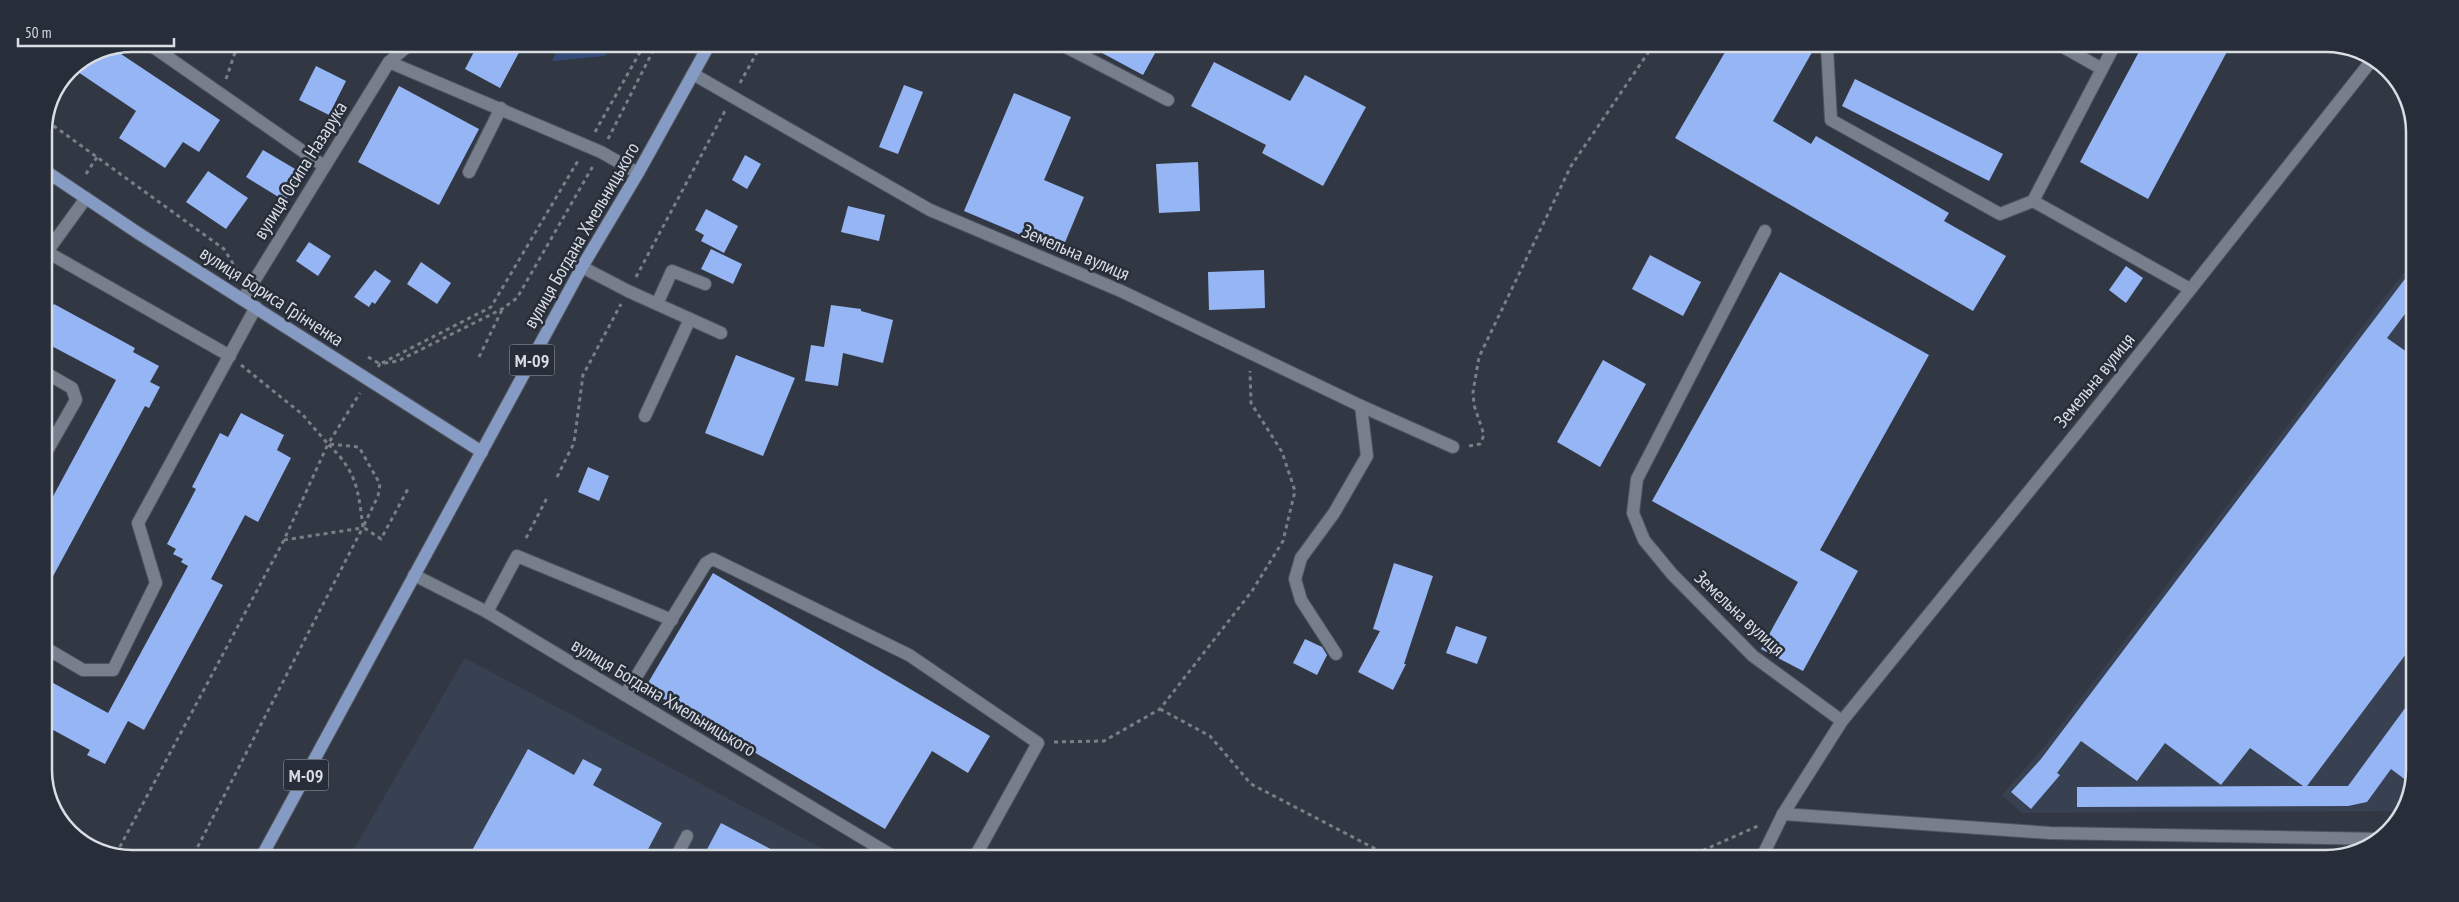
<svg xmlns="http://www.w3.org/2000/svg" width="2459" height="902" viewBox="0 0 2459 902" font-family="'PT Sans Narrow',sans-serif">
<rect width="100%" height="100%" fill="#323843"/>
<g fill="#384152">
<path d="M2414,259l-3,539 -10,13 -379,2 -20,-18 42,-48z"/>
<path d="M465,658l369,197 -483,-1z"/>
</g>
<path fill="#344a76" d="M560,45h51l-6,11 -53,5z"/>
<g fill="#96b5f4">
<path d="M478,44l45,1 -23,43 -35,-19z"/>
<path d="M1089,46h70l-16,29z"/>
<path d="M1728,47h87l-42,74 38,23 5,-8 133,77 -5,8 62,35 -33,55 -298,-173z"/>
<path d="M112,48l108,72 -21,32 -16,-10 -18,26 -46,-30 17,-27 -64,-43 27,-18z"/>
<path d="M2141,48h88l-81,151 -68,-37z"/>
<path d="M1214,62l76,39 15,-26 61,32 -43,79 -61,-33 4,-8 -75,-39z"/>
<path d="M316,66l30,15 -17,34 -30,-15z"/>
<path d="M1855,79l148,75 -14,27 -147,-75z"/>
<path d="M904,85l19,7 -25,62 -19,-7z"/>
<path d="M399,86l80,43 -40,76 -81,-43z"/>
<path d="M1014,93l57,24 -27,63 40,17 -23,55 -97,-41z"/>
<path d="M263,150l39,23 -17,28 -39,-24z"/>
<path d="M745,155l16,9 -14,25 -15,-9z"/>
<path d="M1198,162l2,49 -41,2 -3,-49z"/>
<path d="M208,171l40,27 -22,31 -40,-27z"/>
<path d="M848,206l37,9 -6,26 -38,-9z"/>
<path d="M706,209l32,17 -14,27 -23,-12 3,-6 -9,-5z"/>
<path d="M309,242l22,14 -13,20 -22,-15z"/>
<path d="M711,249l31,15 -9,20 -32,-15z"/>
<path d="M1650,255l51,27 -18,34 -51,-27z"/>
<path d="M421,262l30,21 -14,21 -30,-20z"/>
<path d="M2126,266l17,12 -17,25 -17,-13z"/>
<path d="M2414,267v35l-27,36 27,19 -2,289 -105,140h41l63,-86v84l-20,-15 -24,33 -19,4 -271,1v-20l226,-1 -53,-38 -29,37 -56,-42 -28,38 -56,-40 -24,32 3,2 -29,34 -20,-17 30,-33z"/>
<path d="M375,270l16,11 -16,23 -3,-2 -3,5 -15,-10z"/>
<path d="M1264,270l1,38 -56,2 -1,-38z"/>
<path d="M1780,272l149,83 -109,195 38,21 -55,100 -42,-22 37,-67 -146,-81z"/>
<path d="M54,304l81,44 -2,4 26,14 -9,16 10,5 -11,21 -4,-2 -101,187v-80l72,-133 -72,-38v-20z"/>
<path d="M831,305l30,4v2l32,9 -10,43 -40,-10 -5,33 -33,-5 6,-36 13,2z"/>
<path d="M736,355l59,23 -32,78 -58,-23z"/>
<path d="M1603,360l43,24 -46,83 -43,-25z"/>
<path d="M241,413l43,22 -7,15 14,8 -33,64 -13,-7 -34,64 12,6 -79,145 -16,-9 -23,43 -18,-9 3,-5 -46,-25v-47l64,35 80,-147 -7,-4 2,-3 -10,-5 3,-5 -9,-5 29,-55 -4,-2 28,-54 8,4z"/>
<path d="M588,467l21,9 -10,25 -21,-9z"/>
<path d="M1394,563l39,13 -29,88h2l-13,26 -35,-18 22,-41 -7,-2z"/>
<path d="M713,573l277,163 -22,37 -36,-22 -47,78 -240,-141z"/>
<path d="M1456,626l31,11 -10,27 -31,-11z"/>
<path d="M1305,639l17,8 5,8 -10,20 -24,-12z"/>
<path d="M528,749l46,26 9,-16 19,10 -9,16 69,38 -17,32 -175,-1z"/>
<path d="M721,823l61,32h-78z"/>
</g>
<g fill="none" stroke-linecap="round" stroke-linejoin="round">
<g stroke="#4f545e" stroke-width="14">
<g id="minor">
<path d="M149,44l175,122"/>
<path d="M1064,46l104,54"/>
<path d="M1827,47l4,73 169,94 33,-13"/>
<path d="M2065,48l37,21"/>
<path d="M2113,48l-80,153 157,88"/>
<path d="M389,62l212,90 37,21"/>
<path d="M693,74l237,136 191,81 240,115 92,41"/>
<path d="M469,172l32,-64"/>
<path d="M1765,231l-128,248 -4,34 11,27 28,34 81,82 89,65"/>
<path d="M47,252l183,104"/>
<path d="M44,256l42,-58"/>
<path d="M582,267l46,24 93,42"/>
<path d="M243,299l146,-237 21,-18"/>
<path d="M657,304l15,-33 33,13"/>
<path d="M44,372l28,16 4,12 -32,56"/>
<path d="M645,416l45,-97"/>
<path d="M414,575l73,37 404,243"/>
<path d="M487,612l30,-56 155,64"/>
<path d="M44,647l39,23h30l43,-87 -18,-60 118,-216"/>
<path d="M1336,654l-35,-54 -6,-21 6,-21 33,-45 33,-57 -6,-50"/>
<path d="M625,695l81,-132 7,-4 196,96 129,88 -62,112"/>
<path d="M1783,814l267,19 331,6"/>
<path d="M677,855l10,-19"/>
<path d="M1762,857l21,-43 59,-93 245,-301 285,-360"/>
</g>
</g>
<g stroke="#4f545e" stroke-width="14">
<g id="major">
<path d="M44,170l94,63 344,219"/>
<path d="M263,854l319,-587 56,-94 71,-128"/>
</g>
</g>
<g stroke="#797e87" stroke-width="3" stroke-dasharray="4 4" stroke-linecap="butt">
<path d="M652,45l7,6"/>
<path d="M226,79l12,-35"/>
<path d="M740,83l21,-38"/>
<path d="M47,121l177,128 16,26"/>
<path d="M595,132l49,-87"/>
<path d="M608,139l48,-94"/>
<path d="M86,174l11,-17"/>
<path d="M636,277l89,-166"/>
<path d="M368,357l12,7 111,-57 88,-148"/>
<path d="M479,357l23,-47"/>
<path d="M241,365l61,49 26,30 31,3 21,37 -2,12 -15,31 18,12 28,-52"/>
<path d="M378,367l2,-3 18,-3 104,-52 15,-11 76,-132"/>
<path d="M1469,446l11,-2 4,-9 -10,-30 -1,-13 6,-35 92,-191 81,-119"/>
<path d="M557,477l17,-34 9,-68 38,-71"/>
<path d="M526,538l22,-42"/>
<path d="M284,540l78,-12"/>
<path d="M1160,709l50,27 41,48 138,72"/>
<path d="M1054,742l50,-1 56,-32 92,-118 31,-50 12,-50 -13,-39 -31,-49 -1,-32"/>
<path d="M116,854l168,-314 44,-96"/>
<path d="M194,854l169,-327c-5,-38 -6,-55 -35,-83l32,-51"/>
<path d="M310,854l1,-4"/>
<path d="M1688,857l72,-32"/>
</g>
<use href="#minor" stroke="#787f8c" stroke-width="12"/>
<use href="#major" stroke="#869bc3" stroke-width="12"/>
</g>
<g text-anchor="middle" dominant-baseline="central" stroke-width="5" stroke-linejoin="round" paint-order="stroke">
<g fill="#282e39" stroke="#a4a8b1" stroke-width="1">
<rect x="509.5" y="344.5" width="45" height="31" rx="4"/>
<rect x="283.5" y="759.5" width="45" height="31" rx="4"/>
</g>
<g font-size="18" font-weight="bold" fill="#d9dde4">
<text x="532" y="360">М-09</text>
<text x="306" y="775">М-09</text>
</g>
<g font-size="19" fill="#d9dde4" stroke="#282e39">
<text transform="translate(300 170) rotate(-58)">вулиця Осипа Назарука</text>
<text transform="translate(581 235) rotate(-60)">вулиця Богдана Хмельницького</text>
<text transform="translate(1076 252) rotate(23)">Земельна вулиця</text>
<text transform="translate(272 296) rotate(33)">вулиця Бориса Грінченка</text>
<text transform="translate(2094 380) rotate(-51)">Земельна вулиця</text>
<text transform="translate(1740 613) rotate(43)">Земельна вулиця</text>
<text transform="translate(664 697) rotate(31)">вулиця Богдана Хмельницького</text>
</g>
</g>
<path d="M0 0H2459V902H0ZM132 52H2326A80 80 0 0 1 2406 132V770A80 80 0 0 1 2326 850H132A80 80 0 0 1 52 770V132A80 80 0 0 1 132 52Z" fill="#282e39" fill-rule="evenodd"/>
<path fill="none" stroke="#d9dde4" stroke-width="2.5" d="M132 52H2326A80 80 0 0 1 2406 132V770A80 80 0 0 1 2326 850H132A80 80 0 0 1 52 770V132A80 80 0 0 1 132 52Z"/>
<path d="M18 38v8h156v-8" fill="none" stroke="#d9dde4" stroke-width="2.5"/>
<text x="25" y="38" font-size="15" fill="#d9dde4" stroke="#282e39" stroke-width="4" paint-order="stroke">50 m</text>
</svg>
